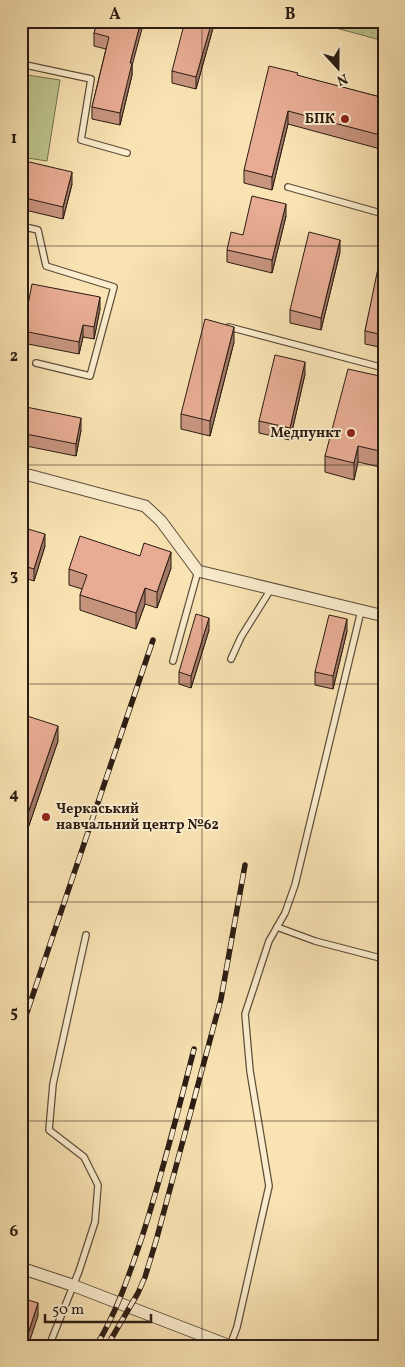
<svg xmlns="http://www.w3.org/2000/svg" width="405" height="1367" viewBox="0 0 405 1367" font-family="Vollkorn,serif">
<defs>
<pattern id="grass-dots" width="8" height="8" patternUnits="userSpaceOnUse" patternTransform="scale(1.25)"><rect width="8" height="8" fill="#bdc48d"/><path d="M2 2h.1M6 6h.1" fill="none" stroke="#a3a879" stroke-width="1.8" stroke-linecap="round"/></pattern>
</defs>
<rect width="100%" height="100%" fill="#f9e3b3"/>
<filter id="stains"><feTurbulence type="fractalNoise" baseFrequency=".004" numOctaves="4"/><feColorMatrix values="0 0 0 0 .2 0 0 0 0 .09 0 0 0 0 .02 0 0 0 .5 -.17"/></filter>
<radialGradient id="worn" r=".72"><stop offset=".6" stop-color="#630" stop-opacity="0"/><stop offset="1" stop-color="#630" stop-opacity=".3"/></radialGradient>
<path fill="url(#grass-dots)" stroke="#747050" d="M310,21h74v20z"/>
<path fill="#bdc48d" stroke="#747050" d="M21,74l39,6 -13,81 -26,-4z"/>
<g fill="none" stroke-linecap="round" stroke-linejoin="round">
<g stroke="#5e4e3b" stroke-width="8">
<g id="service">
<path d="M21,64l70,15 -10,61 46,13"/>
<path d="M288,187l96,27"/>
<path d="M21,226l17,4 8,36 68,21 -24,89 -54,-13"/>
<path d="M229,327l155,41"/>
<path d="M361,611l-66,274 -10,28 -8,14 38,14 69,18"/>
<path d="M231,659l10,-22 30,-48"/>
<path d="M173,661l25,-90"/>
<path d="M49,1346l30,-75 16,-49 3,-37 -14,-28 -35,-27 4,-46 33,-149"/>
<path d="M230,1346l7,-19 32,-141 -19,-115 -5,-57 24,-73 8,-14"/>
</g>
</g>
<g stroke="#5e4e3b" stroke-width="13">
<g id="minor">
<path d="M21,473l124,33 16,15 37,50 186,45"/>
<path d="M21,1268l51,17 158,61"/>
</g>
</g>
<use href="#service" stroke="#fbedce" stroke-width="5.5"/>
<use href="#minor" stroke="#fbedce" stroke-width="11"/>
<g stroke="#2b1c13" stroke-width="5.5">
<g id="rail">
<path d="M21,1030l132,-390"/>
<path d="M96,1346c21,-34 33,-71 46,-109 20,-62 36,-125 52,-188"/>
<path d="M107,1346l31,-53 7,-16 11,-36 65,-242 24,-134"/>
</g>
</g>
<use href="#rail" stroke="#fbedce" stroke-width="4" stroke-dasharray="11" stroke-linecap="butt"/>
</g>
<g fill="#c7947e" stroke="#2b1c13">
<path d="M22,21h57l-1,7 -56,-6z"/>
<path d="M98,21l34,45v9l-12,50 -28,-6v-12l14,-58 -12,-3v-13z"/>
<path d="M215,21l-19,68 -24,-6v-12z"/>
<path d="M298,76l86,22v52l-96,-26 -16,66 -28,-7v-13z"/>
<path d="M21,160l51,24 -9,35 -42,-10z"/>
<path d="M286,216l-14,57 -45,-11v-12l16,-15z"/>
<path d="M384,249v99l-19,-4v-13z"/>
<path d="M340,252l-19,78 -31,-7v-13z"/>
<path d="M100,309l-6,30 -11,-2 -4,17 -56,-11v-12z"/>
<path d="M234,342l-24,94 -29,-7v-15z"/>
<path d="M305,374l-15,66 -31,-7v-12z"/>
<path d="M384,377v91l-26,-6 -4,18 -29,-8v-16z"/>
<path d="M21,406l60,24 -5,26 -55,-11z"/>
<path d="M21,527l24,19 -11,35 -13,-4z"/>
<path d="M171,568l-14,40 -12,-4 -9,25 -56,-19v-15l2,-6 -13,-4v-16z"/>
<path d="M209,630l-18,58 -12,-4v-12z"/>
<path d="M347,631l-14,58 -18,-4v-13z"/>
<path d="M21,714l37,27 -32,93 -5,-2z"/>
</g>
<g fill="#a27867" stroke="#2b1c13">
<path d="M141,21h3l-12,45v9l-12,50v-12l10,-50z"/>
<path d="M212,21h3l-19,68v-12z"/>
<path d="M288,111v13l-16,66v-13z"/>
<path d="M72,172v12l-9,35v-12z"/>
<path d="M286,204v12l-14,57v-13z"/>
<path d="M340,240v12l-19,78v-12z"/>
<path d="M100,297v12l-6,30v-12z"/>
<path d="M83,325v12l-4,17v-12z"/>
<path d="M234,327v15l-24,94v-15z"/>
<path d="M305,362v12l-15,66v-12z"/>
<path d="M81,418v12l-5,26v-12z"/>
<path d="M358,446v16l-4,18v-17z"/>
<path d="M45,534v12l-11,35v-12z"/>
<path d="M171,552v16l-14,40v-16z"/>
<path d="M145,588v16l-9,25v-16z"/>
<path d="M209,618v12l-18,58v-12z"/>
<path d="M347,619v12l-14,58v-13z"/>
<path d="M58,726v15l-32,93v-15z"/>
<path d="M38,1303v13l-10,30h-4z"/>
</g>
<g fill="#e7ac93" stroke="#2b1c13">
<path d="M98,21h43l-11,42h2l-12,50 -28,-6 17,-70 -15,-4z"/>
<path d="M185,21h27l-16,56 -24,-6z"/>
<path d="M269,66l29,7 -1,2 87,23v38l-96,-25 -16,66 -28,-7z"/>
<path d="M21,160l51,12 -9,35 -42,-10z"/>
<path d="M252,196l34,8 -14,56 -45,-10 4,-18 12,3z"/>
<path d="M309,232l31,8 -19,78 -31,-8z"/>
<path d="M382,249h2v86l-19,-4z"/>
<path d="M32,284l68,13 -6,30 -11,-2 -4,17 -56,-11z"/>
<path d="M205,319l29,8 -24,94 -29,-7z"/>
<path d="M275,355l30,7 -15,66 -31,-7z"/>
<path d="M348,369l36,8v75l-26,-6 -4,17 -29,-7z"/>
<path d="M21,406l60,12 -5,26 -55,-11z"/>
<path d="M21,527l24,7 -11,35 -13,-4z"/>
<path d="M80,536l60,20 4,-13 27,9 -14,40 -12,-4 -9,25 -56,-18 7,-20 -18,-6z"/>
<path d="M196,614l13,4 -18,58 -12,-4z"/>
<path d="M329,615l18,4 -14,57 -18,-4z"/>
<path d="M21,714l37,12 -32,93 -5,-2z"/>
<path d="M21,1298l17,5 -14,43h-3z"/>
</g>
<path fill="none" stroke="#2b1c13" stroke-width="1" stroke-opacity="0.55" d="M202,21v1325M21,246h363M21,465h363M21,684h363M21,902h363M21,1121h363"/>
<g fill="#8f2418" stroke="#fbedce" stroke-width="2">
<circle cx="345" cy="119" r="5"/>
<circle cx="351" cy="433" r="5"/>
<circle cx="46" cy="817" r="5"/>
</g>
<g text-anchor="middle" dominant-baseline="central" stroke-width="4" stroke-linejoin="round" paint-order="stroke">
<g font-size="14" font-weight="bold" fill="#2b1c13" stroke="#fbedce" text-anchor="end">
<text x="335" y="119">БПК</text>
<text x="341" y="433">Медпункт</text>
<text x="56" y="809" text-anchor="start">Черкаський<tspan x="56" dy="16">навчальний центр №62</tspan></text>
</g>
</g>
<rect width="405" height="1367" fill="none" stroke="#f9e3b3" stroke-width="55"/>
<g transform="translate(338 68) rotate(159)" stroke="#fbedce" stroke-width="4" paint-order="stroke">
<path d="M0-4L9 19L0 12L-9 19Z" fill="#2b1c13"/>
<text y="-8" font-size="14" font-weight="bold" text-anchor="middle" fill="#2b1c13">N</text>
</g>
<path d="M45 1314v8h106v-8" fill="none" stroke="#2b1c13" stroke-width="2.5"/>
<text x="52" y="1314" font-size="15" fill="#2b1c13" stroke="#fbedce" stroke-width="4" paint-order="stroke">50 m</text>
<rect x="28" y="28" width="350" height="1312" fill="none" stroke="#2b1c13" stroke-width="2"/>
<g font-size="16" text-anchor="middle" font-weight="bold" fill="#2b1c13">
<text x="115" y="19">A</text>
<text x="290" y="19">B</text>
<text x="14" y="143">1</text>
<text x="14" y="361">2</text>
<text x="14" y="580">3</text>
<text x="14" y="799">4</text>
<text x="14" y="1017">5</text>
<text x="14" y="1236">6</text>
</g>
<rect width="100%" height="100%" filter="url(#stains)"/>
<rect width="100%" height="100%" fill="url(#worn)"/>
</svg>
